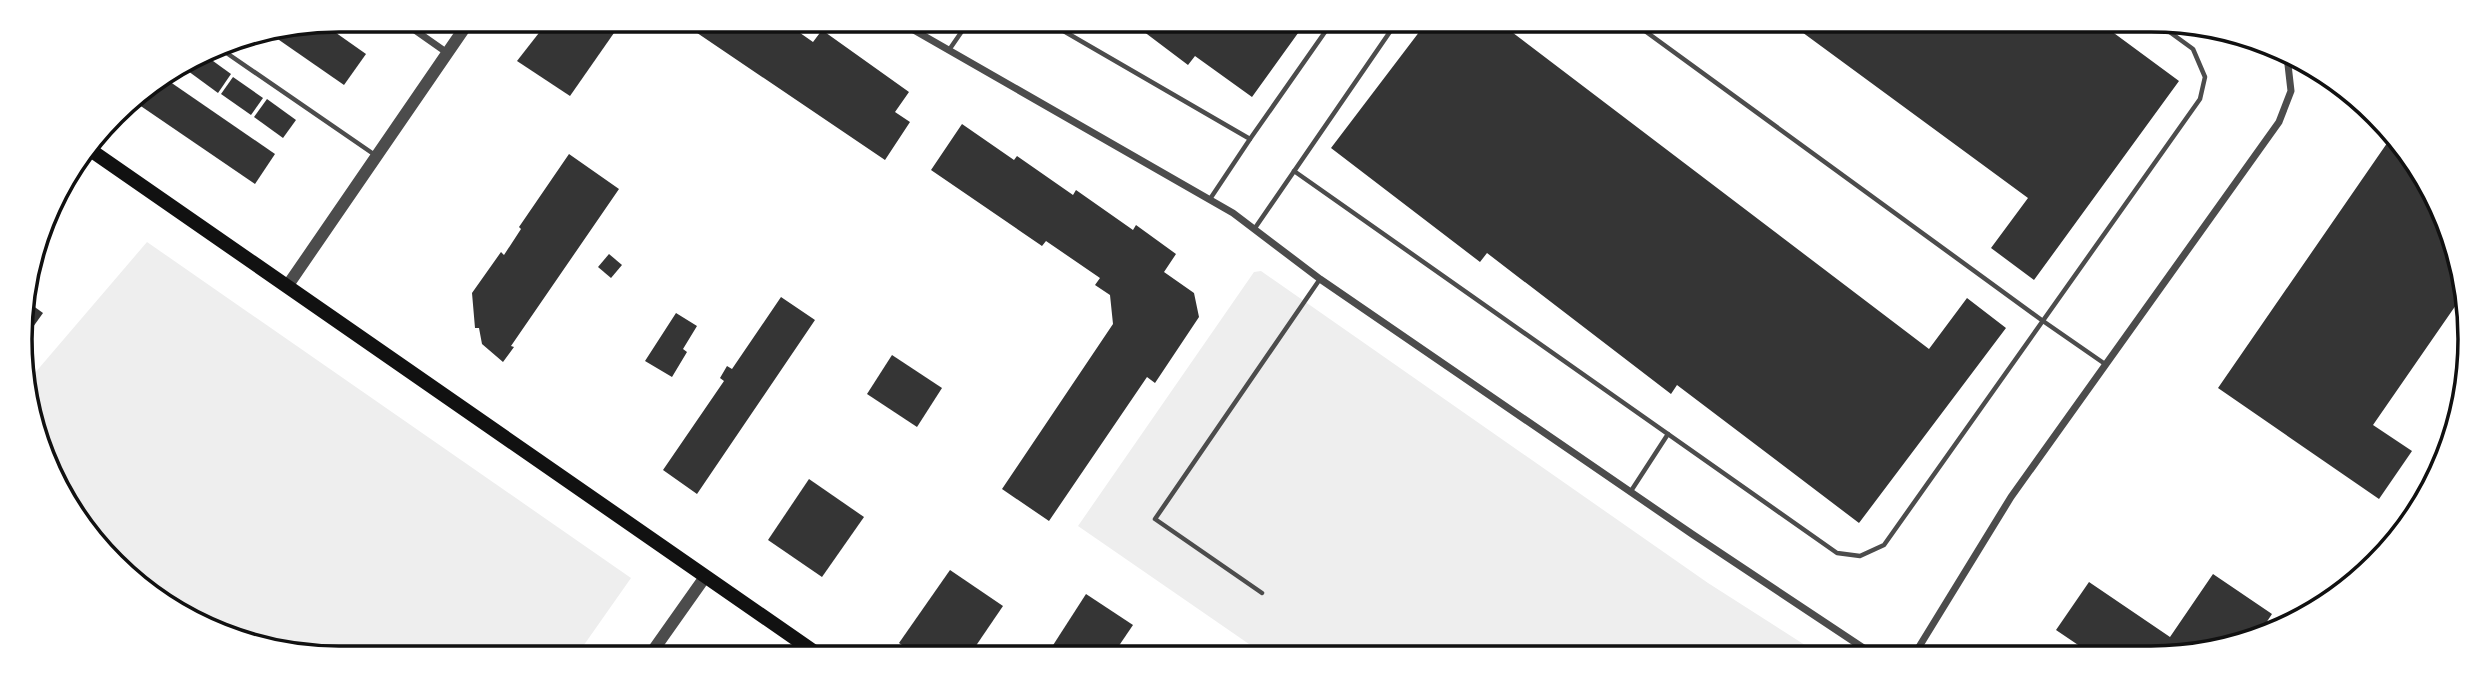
<svg xmlns="http://www.w3.org/2000/svg" width="2490" height="677" viewBox="0 0 2490 677" font-family="'Noto Serif',serif">
<rect width="100%" height="100%" fill="#fff"/>
<g fill="#eee">
<path d="M147,242l484,336 -52,74h-302l-98,-37 -94,-82 -49,-92 -8,-60z"/>
<path d="M1261,271l447,312 111,71 -557,-1 -184,-127 176,-254z"/>
</g>
<g fill="#353535">
<path d="M549,20h74l-53,76 -53,-35z"/>
<path d="M678,20l105,1 30,21 9,-12 87,62 -14,20 15,10 -25,38z"/>
<path d="M1131,22h175l-54,75 -57,-41 -7,9z"/>
<path d="M322,23l44,31 -22,31 -75,-52z"/>
<path d="M1426,23h74l429,326 38,-51 39,30 -147,195 -182,-138 -6,9 -184,-141 -7,9 -149,-114z"/>
<path d="M1791,24l312,1 76,56 -145,199 -43,-32 37,-50z"/>
<path d="M202,53l29,21 -13,19 -30,-22z"/>
<path d="M163,77l112,77 -20,30 -126,-86z"/>
<path d="M233,77l30,21 -12,17 -30,-21z"/>
<path d="M267,99l29,21 -13,18 -29,-21z"/>
<path d="M962,124l52,36 3,-4 56,39 3,-5 57,40 3,-5 40,29 -12,18 30,21 5,24 -44,66 -8,-6 -98,144 -47,-32 111,-165 -3,-29 -15,-10 5,-7 -54,-37 -4,5 -111,-76z"/>
<path d="M2392,136l25,25 48,115v16l-92,133 39,26 -33,48 -161,-111z"/>
<path d="M569,154l50,35 -108,157 3,1 -11,15 -21,-18 -3,-16h-4l-3,-35 29,-41 3,3 17,-26 -2,-2z"/>
<path d="M609,254l13,11 -11,13 -13,-11z"/>
<path d="M781,297l34,23 -118,174 -34,-24 61,-89 -4,-3 7,-12 5,3z"/>
<path d="M25,300l18,13 -20,28 -3,-24z"/>
<path d="M676,313l21,13 -14,23 4,3 -15,25 -27,-16z"/>
<path d="M892,355l50,33 -25,39 -50,-33z"/>
<path d="M809,479l55,38 -42,60 -54,-37z"/>
<path d="M950,570l53,36 -32,47h-57l-15,-10z"/>
<path d="M2213,574l59,40 -14,21 -65,20h-100l-37,-25 33,-48 81,55z"/>
<path d="M1086,594l47,31 -19,28h-66z"/>
</g>
<g fill="none" stroke-linecap="round" stroke-linejoin="round">
<path stroke="#111" stroke-width="3.5" d="M51,204l16,-19"/>
<g stroke="#4c4c4c" stroke-width="4.5">
<path d="M1048,22l202,117 -40,60"/>
<path d="M1634,23l409,298 62,43"/>
<path d="M215,45l160,110"/>
<path d="M949,50l20,-29"/>
<path d="M2289,62l12,-1"/>
<path d="M1250,139l82,-117"/>
<path d="M1294,171l543,382 23,3 24,-11 316,-446 5,-22 -12,-28 -33,-24"/>
<path d="M1255,228l141,-205"/>
<path d="M1631,491l37,-57"/>
<path d="M1262,593l-107,-74 165,-240"/>
</g>
<g stroke="#4c4c4c" stroke-width="7">
<path d="M399,19l47,33"/>
<path d="M898,21l335,192 87,66 372,255 182,121"/>
<path d="M1914,655l97,-158 268,-375 12,-31 -4,-35"/>
</g>
<g stroke="#4c4c4c" stroke-width="12">
<path d="M288,285l182,-265"/>
<path d="M652,652l53,-75"/>
</g>
<path stroke="#111" stroke-width="14" d="M89,149l727,504"/>
</g>
<path d="M0 0H2490V677H0ZM339 32H2151A307 307 0 0 1 2458 339V339A307 307 0 0 1 2151 646H339A307 307 0 0 1 32 339V339A307 307 0 0 1 339 32Z" fill="#fff" fill-rule="evenodd"/>
<path fill="none" stroke="#111" stroke-width="3.5" d="M339 32H2151A307 307 0 0 1 2458 339V339A307 307 0 0 1 2151 646H339A307 307 0 0 1 32 339V339A307 307 0 0 1 339 32Z"/>
</svg>
